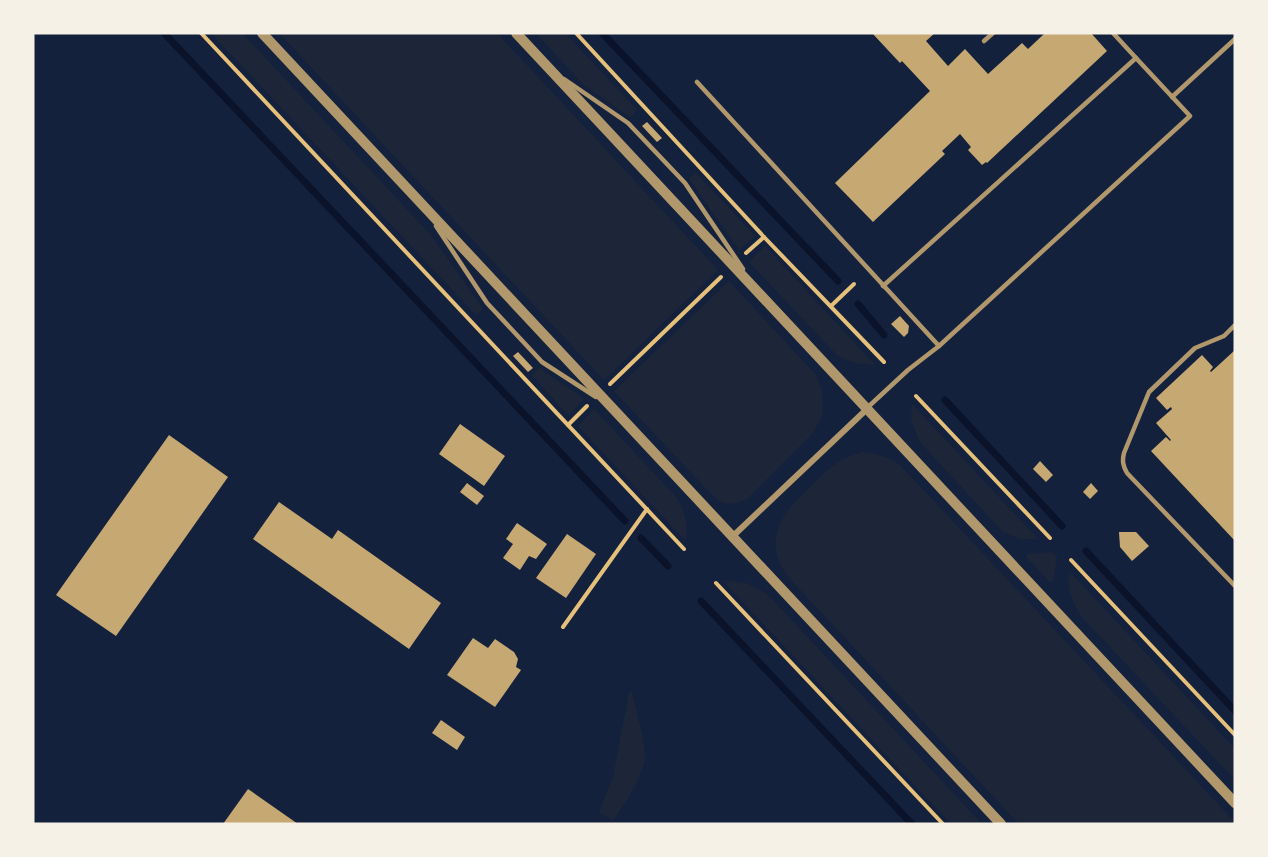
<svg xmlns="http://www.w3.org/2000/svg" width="1268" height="857" viewBox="0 0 1268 857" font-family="Quicksand,sans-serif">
<rect width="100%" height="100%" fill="#14213d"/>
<g fill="#1d2539">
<path d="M211,33h31l188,201 53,75 -7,6z"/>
<path d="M279,33h218l221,237 -114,110z"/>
<path d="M536,33h29l72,77 -7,7 -46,-32z"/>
<path d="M695,172l60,64 -16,14 -50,-71z"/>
<path d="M765,246l110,119c-14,-1 -25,-2 -38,-10l-88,-93z"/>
<path d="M729,281l87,94 6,16 1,23 -10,19 -66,66c-11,6 -18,6 -30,1l-103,-109z"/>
<path d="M539,368l45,31 -16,16 -36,-40z"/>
<path d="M912,404l126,135h-18l-17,-7 -84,-91 -8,-22z"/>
<path d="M594,409l81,87c10,14 13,27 11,45l-108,-115z"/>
<path d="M863,452c14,2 25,5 37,13l335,357v2h-216l-229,-245c-3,-5 -8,-10 -10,-16 -14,-33 8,-55 30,-76 19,-18 27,-28 53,-35z"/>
<path d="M1051,552l6,5 -4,24 -3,1 -23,-24v-4z"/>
<path d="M1069,571l166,178v31l-153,-163c-10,-14 -15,-28 -13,-46z"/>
<path d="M723,581c21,0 31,3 47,16l212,227h-31z"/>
<path d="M629,692h3c3,16 14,51 13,65 -3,23 -20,45 -32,64l-14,-9 14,-35z"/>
</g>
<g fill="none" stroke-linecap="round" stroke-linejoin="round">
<g stroke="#0b132b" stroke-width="7">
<path d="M164,33l461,488"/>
<path d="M602,33l236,248"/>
<path d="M858,304l26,31"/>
<path d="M945,400l117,126"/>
<path d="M641,538l27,28"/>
<path d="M1086,551l149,160"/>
<path d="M701,601l211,223"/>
</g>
</g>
<g fill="#c6a872">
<path d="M872,33h63l-9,8 22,25 17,-17 23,25 34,-31 6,6 17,-16h46l16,18 -120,112 -1,-1 -4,3 -14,-15 3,-3 -11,-13 -18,17 3,3 -72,68 -38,-39 95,-92 -28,-30 -2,2z"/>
<path d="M647,122l15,16 -5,4 -15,-16z"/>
<path d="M900,316l9,10 -1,7 -4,4 -13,-13z"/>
<path d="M1235,350v191l-84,-90 15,-14 4,4 1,-1 -15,-17 16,-14 -1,-2 -4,3 -11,-12 46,-43 11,12 -3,4 1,1z"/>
<path d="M518,352l15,16 -5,4 -15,-16z"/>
<path d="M460,424l45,32 -21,30 -45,-32z"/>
<path d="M169,435l59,42 -112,159 -60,-41z"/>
<path d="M1040,461l13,14 -7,7 -13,-13z"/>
<path d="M467,483l17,13 -7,9 -17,-13z"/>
<path d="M1091,483l7,8 -8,8 -7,-7z"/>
<path d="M279,502l53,37 6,-9 103,73 -32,46 -156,-110z"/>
<path d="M517,523l30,21 -11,15 -7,-3 -9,14 -17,-12 10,-14 -7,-5z"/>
<path d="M1119,532h17l13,14 -17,15 -12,-14z"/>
<path d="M567,534l29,20 -30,44 -30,-20z"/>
<path d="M473,638l15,10 7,-9 19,13 4,7 -2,8 5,3 -26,37 -48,-32z"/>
<path d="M441,720l24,17 -8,13 -25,-17z"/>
<path d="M248,789l50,35h-75z"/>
</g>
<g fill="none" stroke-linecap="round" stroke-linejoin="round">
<g stroke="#e5c07b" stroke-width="4">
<path d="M201,33l483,516"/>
<path d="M576,33l188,204 120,125"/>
<path d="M746,253l18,-16"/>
<path d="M831,306l23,-22"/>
<path d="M610,384l111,-107"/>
<path d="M916,396l134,142"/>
<path d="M568,425l19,-19"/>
<path d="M1071,560l164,175"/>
<path d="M716,583l227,241"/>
<path d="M563,627l84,-118"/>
</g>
<g stroke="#b1986c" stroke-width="4.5">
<path d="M1113,33l23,25"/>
<path d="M984,41l9,-8"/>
<path d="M564,79l64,44 57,60 58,86"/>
<path d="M697,82l242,264"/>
<path d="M1172,97l63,-58"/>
<path d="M436,226l51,77 55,59 54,35"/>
<path d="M1235,325l-11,11 -29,12 -46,44 -25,61c-2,8 -1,13 3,20l108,113"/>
<path d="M867,408l41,-38 31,-24 251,-230 -54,-58 -253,228"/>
</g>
<path stroke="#b1986c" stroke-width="6" d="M732,537l135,-128"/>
<g stroke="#b1986c" stroke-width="10">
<path d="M262,33l739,791"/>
<path d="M516,33l719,770"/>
</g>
</g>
<rect width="1268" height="857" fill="none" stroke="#f6f1e7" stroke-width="69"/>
</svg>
